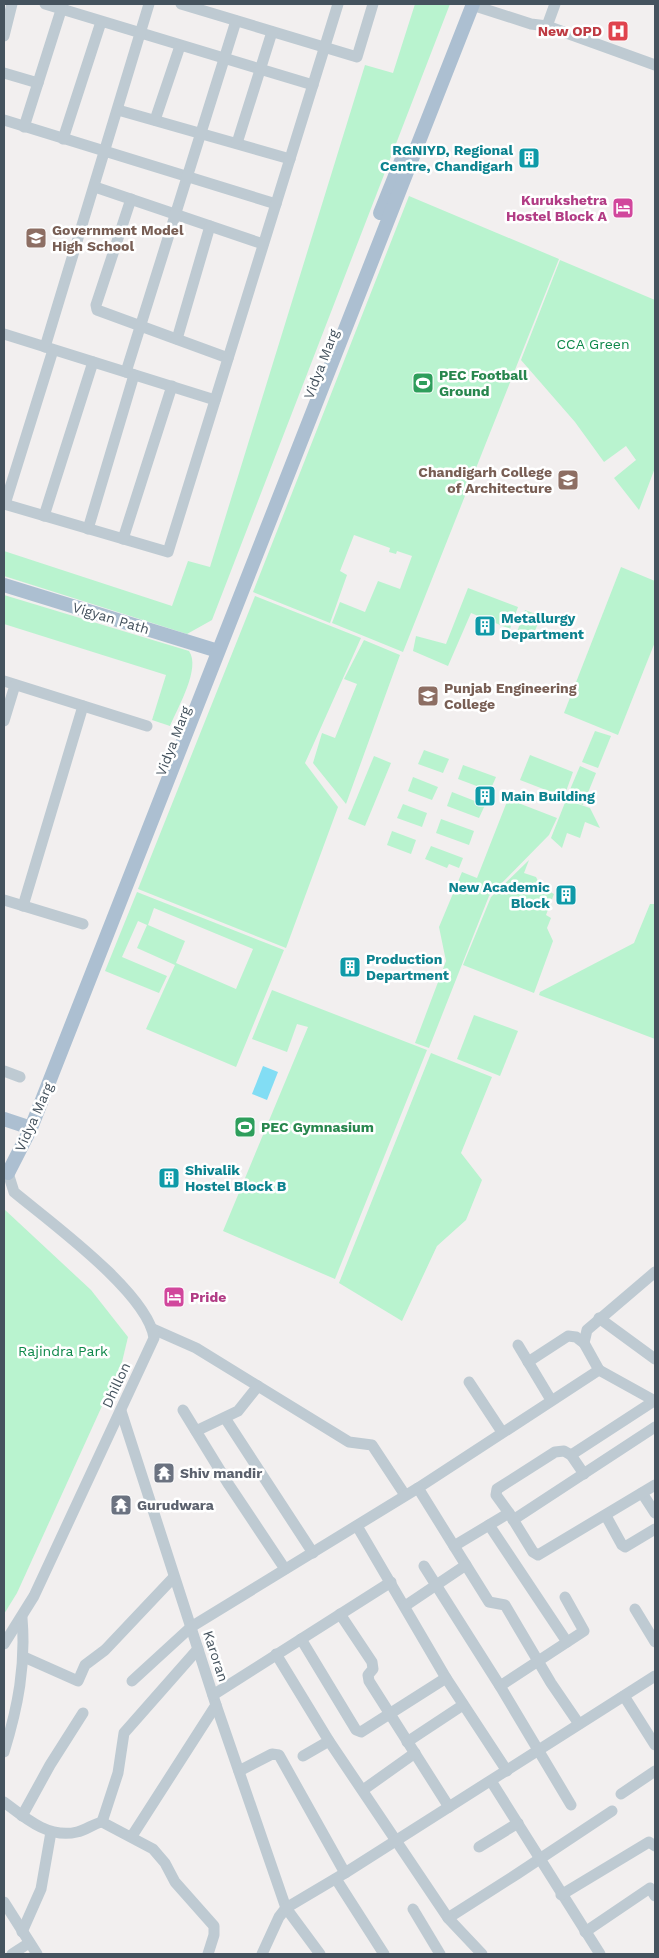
<svg xmlns="http://www.w3.org/2000/svg" width="659" height="1958" viewBox="0 0 659 1958" font-family="'Work Sans',sans-serif">
<rect width="100%" height="100%" fill="#f2efef"/>
<g fill="#b9f3cf" fill-rule="evenodd">
<path d="M415,4h35l-238,616 -25,14 -183,-58v-25l168,55 16,-45 22,6 155,-502 28,8z"/>
<path d="M409,196l150,63 -156,393 -71,-29 8,-21 25,10 13,-31 22,8 12,-33 -15,-5 -1,3 -7,-2 1,-4 -36,-13 -14,36 7,4 -17,48 -77,-31z"/>
<path d="M560,260l95,40v168l-16,42 -25,-32 22,-18 -10,-14 -22,16 -29,-40 -54,-62z"/>
<path d="M621,567l34,14v61l-37,93 -54,-22z"/>
<path d="M468,588l50,19 -8,22 -39,-16 -23,53 -35,-15 3,-15 30,8z"/>
<path d="M4,595l185,56c12,17 -11,56 -19,75l-18,-6 14,-45 -162,-51z"/>
<path d="M255,596l106,42 -56,125 33,44 -52,141 -148,-59z"/>
<path d="M525,610l16,6 -9,22 -15,-6z"/>
<path d="M364,640l36,15 -54,149 -33,-41 9,-30 13,5 22,-54 -13,-5z"/>
<path d="M595,731l16,5 -13,32 -16,-6z"/>
<path d="M424,750l25,9 -6,14 -25,-9z"/>
<path d="M530,755l43,17 -9,25 -44,-17z"/>
<path d="M374,756l17,7 -26,63 -17,-7z"/>
<path d="M463,765l33,12 -6,14 -32,-12z"/>
<path d="M580,766l16,7 -13,32 -17,-6z"/>
<path d="M413,777l25,10 -6,13 -24,-9z"/>
<path d="M452,792l33,13 -6,13 -32,-12z"/>
<path d="M508,799l49,19 -8,17 -60,61 -60,152 -14,-5 31,-82 -7,-34 23,-55 15,6z"/>
<path d="M566,800l24,8 10,20 -15,-6 -5,16 -13,-5 -5,15 -11,-10z"/>
<path d="M403,804l24,9 -5,14 -25,-9z"/>
<path d="M441,819l33,12 -5,14 -33,-12z"/>
<path d="M392,831l24,9 -5,14 -24,-9z"/>
<path d="M431,846l32,12 -4,10 -10,-4 -2,4 -22,-9z"/>
<path d="M529,860l-5,13 12,4 5,10 13,7 -8,21 5,3 -4,10 6,13 -19,52 -71,-28 28,-68z"/>
<path d="M137,892l147,58 -48,117 -90,-38 29,-64 -38,-17 10,-23 -9,-4 -16,36 45,19 -8,17 -54,-22zM154,908l99,41 -17,40 -60,-26 9,-22 -37,-16z"/>
<path d="M650,904h5v135l-116,-44 1,-3 94,-49z"/>
<path d="M272,990l155,60 -92,229 -112,-48 85,-204 -11,-3 -10,28 -35,-13z"/>
<path d="M474,1015l44,16 -18,45 -43,-17z"/>
<path d="M431,1053l61,24 -31,76 21,27 -16,40 -29,26 -35,75 -63,-38z"/>
<path d="M4,1209l87,81 37,47 -6,25 -105,231 -13,21z"/>
</g>
<path fill="#82ddf4" d="M263,1066l15,6 -11,28 -15,-6z"/>
<g fill="none" stroke-linecap="round" stroke-linejoin="round">
<g stroke="#becad2" stroke-width="11">
<path d="M45,4l268,81"/>
<path d="M181,4l176,53 16,-53"/>
<path d="M472,5l59,19 16,2 8,-22"/>
<path d="M547,26l108,39"/>
<path d="M4,36l8,-32"/>
<path d="M4,73l34,10"/>
<path d="M118,110l172,49"/>
<path d="M4,120l272,84"/>
<path d="M155,120l25,-74"/>
<path d="M24,127l39,-123"/>
<path d="M63,139l38,-117"/>
<path d="M237,143l35,-111"/>
<path d="M95,187l168,57"/>
<path d="M131,199l-35,106 1,5 131,48"/>
<path d="M4,334l211,66"/>
<path d="M177,339l33,-113"/>
<path d="M45,347l104,-343"/>
<path d="M126,372l110,-351"/>
<path d="M4,504l164,48 170,-548"/>
<path d="M5,504l48,-154"/>
<path d="M44,516l49,-154"/>
<path d="M88,529l46,-154"/>
<path d="M123,539l49,-153"/>
<path d="M4,681l143,45"/>
<path d="M4,721l11,-36"/>
<path d="M4,900l79,24"/>
<path d="M23,906l60,-200"/>
<path d="M4,1071l16,6"/>
<path d="M599,1318l56,41"/>
<path d="M153,1329l43,19 153,94 23,3 33,50"/>
<path d="M518,1345l33,55"/>
<path d="M528,1362l40,-26 8,1 8,6"/>
<path d="M599,1370l-15,-27 3,-13 68,-58"/>
<path d="M469,1382l33,50"/>
<path d="M183,1410l46,75 56,84"/>
<path d="M121,1411l95,294 70,203 34,46"/>
<path d="M225,1418l88,135"/>
<path d="M196,1431l42,-20 20,-25"/>
<path d="M571,1455l83,-54"/>
<path d="M418,1488l181,-118 56,31"/>
<path d="M642,1493l13,20"/>
<path d="M509,1513l-13,-18 1,-6 58,-37 9,-1 7,4 13,19"/>
<path d="M606,1516l16,29 3,2 30,-18"/>
<path d="M513,1520l142,-93"/>
<path d="M489,1525l78,117"/>
<path d="M357,1526l89,152 61,93"/>
<path d="M454,1546l35,56 16,3 46,78 28,41"/>
<path d="M424,1566l76,120 71,119"/>
<path d="M405,1606l61,-41"/>
<path d="M635,1609l20,33"/>
<path d="M340,1614l32,48 1,7 -5,6 1,6 80,126"/>
<path d="M301,1639l55,91 5,2 85,-54"/>
<path d="M4,1644l30,-48 120,-258c-6,-45 -104,-116 -140,-146l-6,-19"/>
<path d="M276,1654l53,87 -26,15"/>
<path d="M24,1657l54,24 7,-16 20,-15 69,-73"/>
<path d="M132,1681l59,-54 227,-139 36,58 55,-33 24,39 5,3 117,-70"/>
<path d="M500,1686l84,-55 -19,-34"/>
<path d="M213,1695l178,-113"/>
<path d="M624,1696l31,49"/>
<path d="M329,1741l119,177 69,-44 95,-63"/>
<path d="M407,1742l56,-37"/>
<path d="M4,1752c14,-45 22,-87 18,-134"/>
<path d="M239,1771l33,-17 7,1 66,118"/>
<path d="M491,1781l109,173"/>
<path d="M363,1790l52,-37"/>
<path d="M621,1794l34,-23"/>
<path d="M4,1802c21,16 45,37 73,30 9,-2 16,-8 25,-10l51,27 12,14 10,19 39,44v9l-6,19"/>
<path d="M22,1816l28,-51 33,-52"/>
<path d="M102,1822l16,-49 6,-40 74,-84"/>
<path d="M132,1836l84,-131"/>
<path d="M479,1847l39,-24"/>
<path d="M336,1879l48,75"/>
<path d="M561,1895l88,-53 6,4"/>
<path d="M4,1902l33,52"/>
<path d="M413,1909l27,45"/>
<path d="M448,1918l34,36"/>
<path d="M22,1932l19,-43 10,-57"/>
<path d="M585,1932l65,-44 5,8"/>
<path d="M12,1954l17,-11"/>
<path d="M262,1954l17,-37 7,-9 59,-35 310,-197"/>
</g>
<g stroke="#acbfd1" stroke-width="14">
<path d="M380,213l23,-57"/>
<path d="M4,585l214,66"/>
<path d="M4,1119l27,9"/>
<path d="M8,1173l23,-45 442,-1124"/>
</g>
</g>
<defs>
<g id="hospital-square" transform="scale(1.125)"><rect x="-9" y="-9" width="18" height="18" rx="4" fill="#e0444e" stroke="#fff"/><path d="M-5-5h3v3.5h4V-5h3V5h-3V1.5h-4V5h-3Z" fill="#fff"/></g>
<g id="building-square" transform="scale(1.125)"><rect x="-9" y="-9" width="18" height="18" rx="4" fill="#0f9aa8" stroke="#fff"/><path d="M-4-6H4V6H1V3H-1V6H-4ZM-2.5-4.3h1.7v1.8h-1.7ZM.8-4.3h1.7v1.8H.8ZM-2.5-1h1.7V.8h-1.7ZM.8-1h1.7V.8H.8Z" fill="#fff"/></g>
<g id="hotel-square" transform="scale(1.125)"><rect x="-9" y="-9" width="18" height="18" rx="4" fill="#d1479c" stroke="#fff"/><path d="M-6-4.5h1.5V1H6V5H4.5V3h-9V5H-6ZM-4 0a1.8 1.8 0 1 1 3.6 0ZM.5 0V-2.5h3Q6-2.5 6 0Z" fill="#fff"/></g>
<g id="school-square" transform="scale(1.125)"><rect x="-9" y="-9" width="18" height="18" rx="4" fill="#8d6e63" stroke="#fff"/><path d="M0-5L7-2L0 1L-7-2ZM-4 1L0 2.5L4 1V4Q0 6-4 4Z" fill="#fff"/></g>
<g id="stadium-square" transform="scale(1.125)"><rect x="-9" y="-9" width="18" height="18" rx="4" fill="#2e9e5b" stroke="#fff"/><path d="M0-5a6.5 5 0 1 0 0 10a6.5 5 0 1 0 0-10ZM-3.5-1.8h7v3.6h-7Z" fill="#fff"/></g>
<g id="university-square" transform="scale(1.125)"><rect x="-9" y="-9" width="18" height="18" rx="4" fill="#8d6e63" stroke="#fff"/><path d="M0-5L7-2L0 1L-7-2ZM-4 1L0 2.5L4 1V4Q0 6-4 4Z" fill="#fff"/></g>
<g id="temple-square" transform="scale(1.125)"><rect x="-9" y="-9" width="18" height="18" rx="4" fill="#6b7280" stroke="#fff"/><path d="M0-6L5-2H3V0L6.5 2.5H4V6H1.5V3h-3V6H-4V2.5H-6.5L-3 0V-2H-5Z" fill="#fff"/></g>
</defs>
<g fill-rule="evenodd">
<use href="#hospital-square" x="618" y="31"/>
<use href="#building-square" x="529" y="158"/>
<use href="#hotel-square" x="623" y="208"/>
<use href="#school-square" x="36" y="238"/>
<use href="#stadium-square" x="423" y="383"/>
<use href="#university-square" x="568" y="480"/>
<use href="#building-square" x="485" y="626"/>
<use href="#university-square" x="428" y="696"/>
<use href="#building-square" x="485" y="796"/>
<use href="#building-square" x="566" y="895"/>
<use href="#building-square" x="350" y="967"/>
<use href="#stadium-square" x="245" y="1127"/>
<use href="#building-square" x="169" y="1178"/>
<use href="#hotel-square" x="174" y="1297"/>
<use href="#temple-square" x="164" y="1473"/>
<use href="#temple-square" x="121" y="1505"/>
</g>
<g text-anchor="middle" dominant-baseline="central" stroke-width="5" stroke-linejoin="round" paint-order="stroke">
<g font-size="14" font-weight="bold" fill="#be3a42" stroke="#fff" text-anchor="end">
<text x="602" y="31">New OPD</text>
</g>
<g font-size="14" font-weight="bold" fill="#0d838f" stroke="#fff" text-anchor="start">
<text x="513" y="150" text-anchor="end">RGNIYD, Regional<tspan x="513" dy="16">Centre, Chandigarh</tspan></text>
<text x="501" y="618">Metallurgy<tspan x="501" dy="16">Department</tspan></text>
<text x="501" y="796">Main Building</text>
<text x="550" y="887" text-anchor="end">New Academic<tspan x="550" dy="16">Block</tspan></text>
<text x="366" y="959">Production<tspan x="366" dy="16">Department</tspan></text>
<text x="185" y="1170">Shivalik<tspan x="185" dy="16">Hostel Block B</tspan></text>
</g>
<g font-size="14" font-weight="bold" fill="#b23c85" stroke="#fff" text-anchor="end">
<text x="607" y="200">Kurukshetra<tspan x="607" dy="16">Hostel Block A</tspan></text>
<text x="190" y="1297" text-anchor="start">Pride</text>
</g>
<g font-size="14" font-weight="bold" fill="#785e54" stroke="#fff" text-anchor="start">
<text x="52" y="230">Government Model<tspan x="52" dy="16">High School</tspan></text>
<text x="552" y="472" text-anchor="end">Chandigarh College<tspan x="552" dy="16">of Architecture</tspan></text>
<text x="444" y="688">Punjab Engineering<tspan x="444" dy="16">College</tspan></text>
</g>
<g font-size="14" fill="#0e884a" stroke="#fff">
<text x="593" y="344">CCA Green</text>
<text x="63" y="1351">Rajindra Park</text>
</g>
<g font-size="14" fill="#45535e" stroke="#fff">
<text transform="translate(321 364) rotate(-69)">Vidya Marg</text>
<text transform="translate(111 618) rotate(17)">Vigyan Path</text>
<text transform="translate(173 741) rotate(-69)">Vidya Marg</text>
<text transform="translate(34 1117) rotate(-66)">Vidya Marg</text>
<text transform="translate(116 1385) rotate(-65)">Dhillon</text>
<text transform="translate(216 1656) rotate(72)">Karoran</text>
</g>
<g font-size="14" font-weight="bold" fill="#27864d" stroke="#fff" text-anchor="start">
<text x="439" y="375">PEC Football<tspan x="439" dy="16">Ground</tspan></text>
<text x="261" y="1127">PEC Gymnasium</text>
</g>
<g font-size="14" font-weight="bold" fill="#5b616d" stroke="#fff" text-anchor="start">
<text x="180" y="1473">Shiv mandir</text>
<text x="137" y="1505">Gurudwara</text>
</g>
</g>
<rect width="659" height="1958" fill="none" stroke="#45535e" stroke-width="10"/>
</svg>
